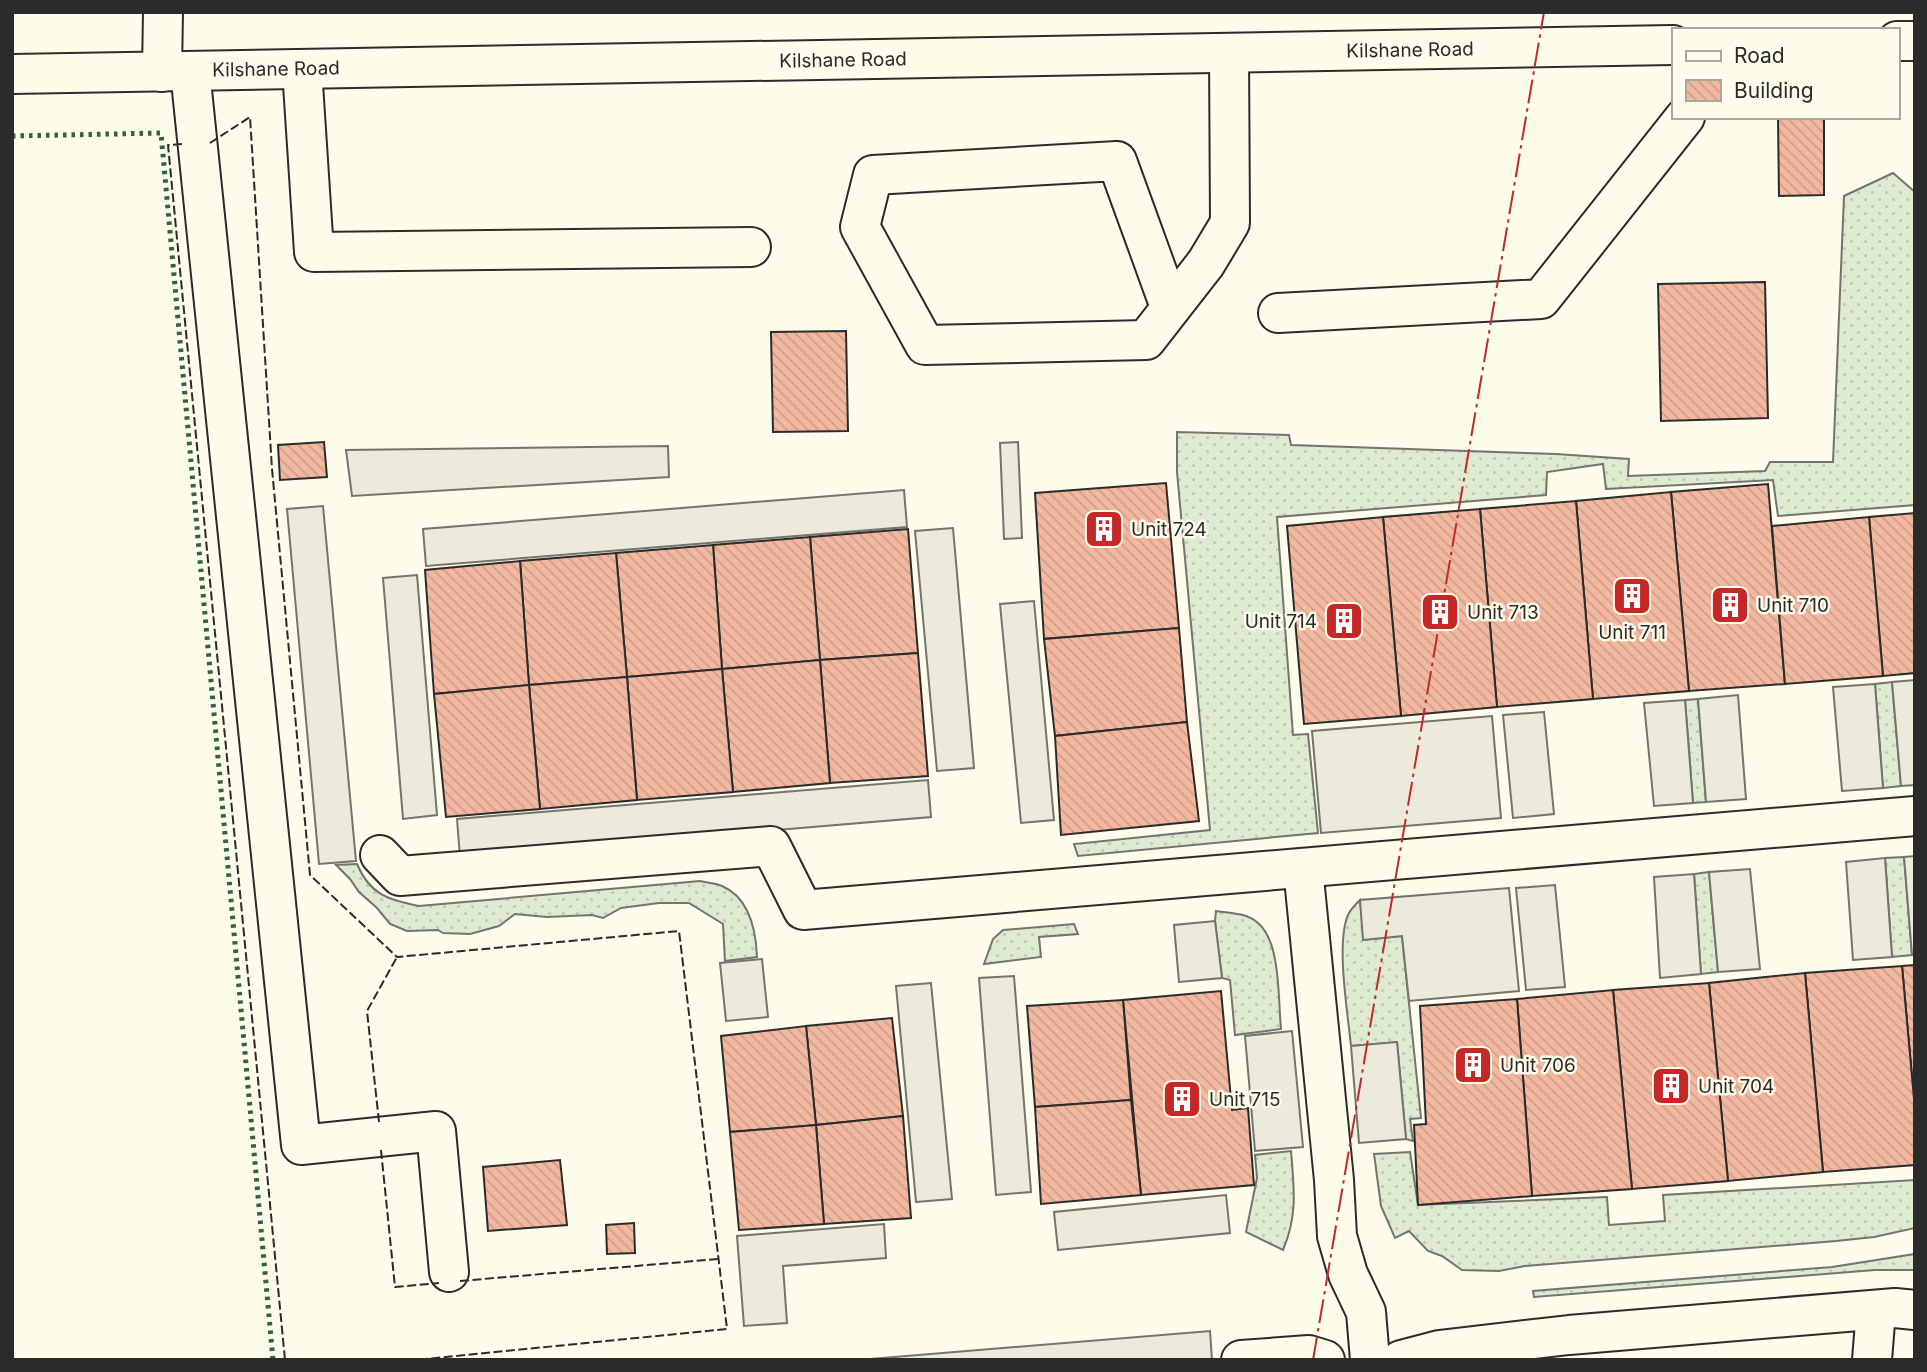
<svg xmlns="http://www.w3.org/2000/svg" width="1927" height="1372" viewBox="0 0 1927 1372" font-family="Inter,sans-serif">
<defs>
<pattern id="grass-dots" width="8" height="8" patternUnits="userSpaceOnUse" patternTransform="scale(1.75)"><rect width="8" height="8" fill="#deebd1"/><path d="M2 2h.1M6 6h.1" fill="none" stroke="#bfcab4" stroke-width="1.8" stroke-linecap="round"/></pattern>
<pattern id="building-back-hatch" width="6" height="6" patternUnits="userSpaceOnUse" patternTransform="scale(1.75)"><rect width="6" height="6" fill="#f2b8a0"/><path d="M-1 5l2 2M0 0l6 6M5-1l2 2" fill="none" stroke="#d09e8a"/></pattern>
</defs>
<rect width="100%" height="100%" fill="#fdfbea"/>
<g fill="url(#grass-dots)" stroke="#74746e" stroke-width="2">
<path d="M1893,173l22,19v313l-137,11 -5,-36 -167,9 -3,-25 -56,8 -1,23 -269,22 16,218 15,-1 10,99 -240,23 -4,-12 136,-14 -33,-358v-40l112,3 2,10 265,9 73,5 -1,17 137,-5 5,-9h63l11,-266z"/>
<path d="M1892,682l9,104 -18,2 -8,-104z"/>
<path d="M1698,699l8,103 -13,1 -8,-103z"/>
<path d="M1904,857l8,98 -20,2 -7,-99z"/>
<path d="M357,864c13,31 32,36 62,42l281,-25c7,2 16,2 22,5 28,12 34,45 35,71l-32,4 -2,-37 -34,-21h-30l-38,5 -18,10 -11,-3 -45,2 -32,-3 -16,12 -29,8 -27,-1 -5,-3 -31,1 -17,-7 -13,-16 -18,-16 -9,-13 -14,-14z"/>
<path d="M1709,872l9,100 -17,2 -7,-100z"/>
<path d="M1360,900l4,40 38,-4 19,182 -11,1 3,22 -7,-2 -9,-97 -46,4c-3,-32 -16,-106 -2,-133 2,-4 7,-9 11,-13z"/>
<path d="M1216,911c15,2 31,2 42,12 23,19 20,77 23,106l-46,6 -5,-55 -8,-2 -7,-57z"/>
<path d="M1074,924l4,10 -39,3 2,20 -57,7 9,-25 10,-9z"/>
<path d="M1291,1151c3,37 7,64 -8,99l-37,-18 11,-54 -2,-23z"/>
<path d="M1410,1152l8,53 189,-8 2,28 56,-4 -2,-26 252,-15v48l-41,9 -38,4 -311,25 -26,5 -37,-1 -20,-14 -14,-5 -19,-20 -14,7 -14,-32 -7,-52z"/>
<path d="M1915,1254v16h-40l-341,27 -1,-6 299,-24z"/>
</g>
<g fill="#eceadb" stroke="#74746e" stroke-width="2">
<path d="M1018,442l4,96 -18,1 -4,-96z"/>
<path d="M668,446l1,31 -317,19 -6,-46z"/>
<path d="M904,490l3,37 -481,39 -3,-37z"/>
<path d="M323,506l33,355 -37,3 -32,-355z"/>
<path d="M953,528l21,240 -37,3 -22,-240z"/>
<path d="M417,575l20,240 -34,4 -20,-241z"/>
<path d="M1034,601l20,219 -33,3 -21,-219z"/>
<path d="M1915,680v105l-14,1 -9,-104z"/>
<path d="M1875,684l8,104 -41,3 -9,-104z"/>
<path d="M1738,695l8,104 -40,3 -8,-103z"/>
<path d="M1685,700l8,103 -39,3 -10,-103z"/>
<path d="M1544,712l10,102 -41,4 -10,-103z"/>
<path d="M1492,716l9,102 -180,15 -9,-102z"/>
<path d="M928,780l3,37 -471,40 -3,-38z"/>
<path d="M1915,856v98l-3,1 -8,-98z"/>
<path d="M1885,858l7,99 -39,3 -7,-98z"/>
<path d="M1750,869l10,100 -42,3 -9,-100z"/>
<path d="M1694,874l7,100 -41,4 -6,-101z"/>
<path d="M1555,885l10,102 -39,3 -10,-102z"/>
<path d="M1509,888l10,103 -110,10 -7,-65 -39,4 -3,-40z"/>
<path d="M1215,921l7,57 -43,4 -5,-57z"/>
<path d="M762,959l6,58 -42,4 -6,-58z"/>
<path d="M1014,976l17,216 -35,3 -17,-217z"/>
<path d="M931,983l21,216 -36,3 -20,-216z"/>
<path d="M1292,1031l11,116 -48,4 -10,-115z"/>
<path d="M1397,1042l9,97 -47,4 -8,-97z"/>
<path d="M1226,1195l4,38 -172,17 -4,-38z"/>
<path d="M884,1224l2,34 -103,8 4,57 -43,3 -7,-90z"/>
<path d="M1210,1331l2,29h-354z"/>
</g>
<g fill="url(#building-back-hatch)" stroke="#2b2b2b" stroke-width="2">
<path d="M1778,117h46v78l-45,1z"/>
<path d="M1765,282l3,136 -107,3 -3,-137z"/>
<path d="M846,331l2,100 -75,1 -2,-100z"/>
<path d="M324,442l3,35 -47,3 -2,-35z"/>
<path d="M1166,483l13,145 -135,11 -9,-146z"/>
<path d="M1768,484l17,200 -96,7 -18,-199z"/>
<path d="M1671,492l18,199 -96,8 -17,-198z"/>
<path d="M1576,501l17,198 -96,8 -17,-198z"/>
<path d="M1480,509l17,198 -96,9 -18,-199z"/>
<path d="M1915,513v160l-32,3 -14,-159z"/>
<path d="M1383,517l18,199 -97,8 -17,-198z"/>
<path d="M1869,517l14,159 -98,8 -13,-158z"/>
<path d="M908,529l10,124 -98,7 -10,-123z"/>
<path d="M810,537l10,123 -98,9 -9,-124z"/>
<path d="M713,545l9,124 -95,8 -11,-124z"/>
<path d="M616,553l11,124 -98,8 -9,-124z"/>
<path d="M520,561l9,124 -95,9 -9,-124z"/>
<path d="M1179,628l8,94 -132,14 -11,-97z"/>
<path d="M918,653l10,123 -98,7 -10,-123z"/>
<path d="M820,660l10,123 -97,9 -11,-123z"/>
<path d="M722,669l11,123 -96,8 -10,-123z"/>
<path d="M627,677l10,123 -97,9 -11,-124z"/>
<path d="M529,685l11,124 -94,8 -12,-123z"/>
<path d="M1187,722l12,99 -138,14 -6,-99z"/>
<path d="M1915,965v145l-13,-144z"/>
<path d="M1902,966l13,144v55l-92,7 -18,-199z"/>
<path d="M1805,973l18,199 -95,9 -19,-198z"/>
<path d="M1709,983l19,198 -96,8 -19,-199z"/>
<path d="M1613,990l19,199 -100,7 -15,-197z"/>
<path d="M1221,991l11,119 16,-2 6,77 -113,10 -18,-195z"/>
<path d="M1517,999l15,197 -114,9 -4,-80 12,-1 -6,-118z"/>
<path d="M1123,1000l8,100 -96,7 -8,-101z"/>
<path d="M892,1018l11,98 -87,9 -10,-99z"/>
<path d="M806,1026l10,99 -86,7 -9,-96z"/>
<path d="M1131,1100l10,95 -100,9 -6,-97z"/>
<path d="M903,1116l8,102 -87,6 -8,-99z"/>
<path d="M816,1125l8,99 -85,6 -9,-98z"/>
<path d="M560,1160l7,65 -79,6 -5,-64z"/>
<path d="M634,1223l1,30 -28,1 -1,-29z"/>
</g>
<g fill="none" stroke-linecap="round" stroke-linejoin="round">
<g stroke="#2b2b2b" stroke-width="42">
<g id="minor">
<path d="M1897,41h18"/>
<path d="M302,69l12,183 437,-5"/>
<path d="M190,71l111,1074 135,-14 13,141"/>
<path d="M162,72l1,-60"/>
<path d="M12,74l1661,-29"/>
<path d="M1170,307l-53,-146 -244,14 -13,52 65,118 221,-5 60,-77 24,-40 -1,-170"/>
<path d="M1278,313l263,-14 144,-182"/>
<path d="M380,855l20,21 371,-30 32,64 1112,-94"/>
<path d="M1303,868l31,312 3,56 11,38 18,38 4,48"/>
<path d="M1241,1360l68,-5 16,5"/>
<path d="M1401,1360l38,-10 130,-15 326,-27 20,2"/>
<path d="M1872,1360l4,-50"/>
</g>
</g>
<use href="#minor" stroke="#fdfbea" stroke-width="38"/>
<path stroke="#34623c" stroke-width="5" stroke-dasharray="3.5 5" stroke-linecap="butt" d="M12,136l149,-3 112,1227"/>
<g stroke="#2b2b2b" stroke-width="2" stroke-dasharray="9 3.5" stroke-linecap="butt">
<path d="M210,143l40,-26 22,352 38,406 87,82 282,-26 48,398 -312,31"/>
<path d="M182,144l-14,1 117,1215"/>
<path d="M379,1122l-12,-111 30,-54"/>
<path d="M381,1150l14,137 44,-4"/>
<path d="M460,1281l258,-22"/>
</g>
<path stroke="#c62828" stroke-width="2" stroke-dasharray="24 5 3.5 5" stroke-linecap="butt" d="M1313,1360l231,-1348"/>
</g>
<defs>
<g id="building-square" transform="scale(2.0125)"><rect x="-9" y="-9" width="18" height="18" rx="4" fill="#c62828" stroke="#fdfbea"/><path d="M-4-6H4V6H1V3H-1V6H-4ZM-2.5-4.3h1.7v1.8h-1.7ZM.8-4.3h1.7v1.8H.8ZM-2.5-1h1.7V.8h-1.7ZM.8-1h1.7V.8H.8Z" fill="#fff"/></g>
</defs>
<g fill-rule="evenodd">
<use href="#building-square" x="1104" y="529"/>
<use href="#building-square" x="1632" y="596"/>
<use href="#building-square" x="1730" y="605"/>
<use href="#building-square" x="1440" y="612"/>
<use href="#building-square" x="1344" y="621"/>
<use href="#building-square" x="1473" y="1065"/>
<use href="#building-square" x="1671" y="1086"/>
<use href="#building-square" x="1182" y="1099"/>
</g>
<g text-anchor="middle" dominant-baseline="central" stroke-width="5" stroke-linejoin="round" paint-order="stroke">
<g font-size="19" fill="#2b2b2b" stroke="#fdfbea">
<text transform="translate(1410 50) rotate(-1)">Kilshane Road</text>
<text transform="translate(843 60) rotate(-1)">Kilshane Road</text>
<text transform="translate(276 69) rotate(-1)">Kilshane Road</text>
</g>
<g font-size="19" fill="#2b2b2b" stroke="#fdfbea" text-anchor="start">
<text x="1131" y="529">Unit 724</text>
<text x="1757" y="605">Unit 710</text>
<text x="1467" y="612">Unit 713</text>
<text x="1317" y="621" text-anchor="end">Unit 714</text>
<text x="1632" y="632" text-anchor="middle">Unit 711</text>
<text x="1500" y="1065">Unit 706</text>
<text x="1698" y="1086">Unit 704</text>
<text x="1209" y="1099">Unit 715</text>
</g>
</g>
<rect width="1927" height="1372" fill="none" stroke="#2b2b2b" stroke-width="28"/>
<rect x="1672" y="28" width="228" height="91" fill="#fdfbea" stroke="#a9a89e" stroke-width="2"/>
<rect x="1686" y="51" width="35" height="10" fill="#fdfbea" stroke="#a9a89e" stroke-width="2"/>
<text x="1734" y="63" font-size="21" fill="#2b2b2b">Road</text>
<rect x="1686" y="80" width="35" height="21" fill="url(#building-back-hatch)" stroke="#a9a89e" stroke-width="2"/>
<text x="1734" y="98" font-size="21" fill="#2b2b2b">Building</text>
</svg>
